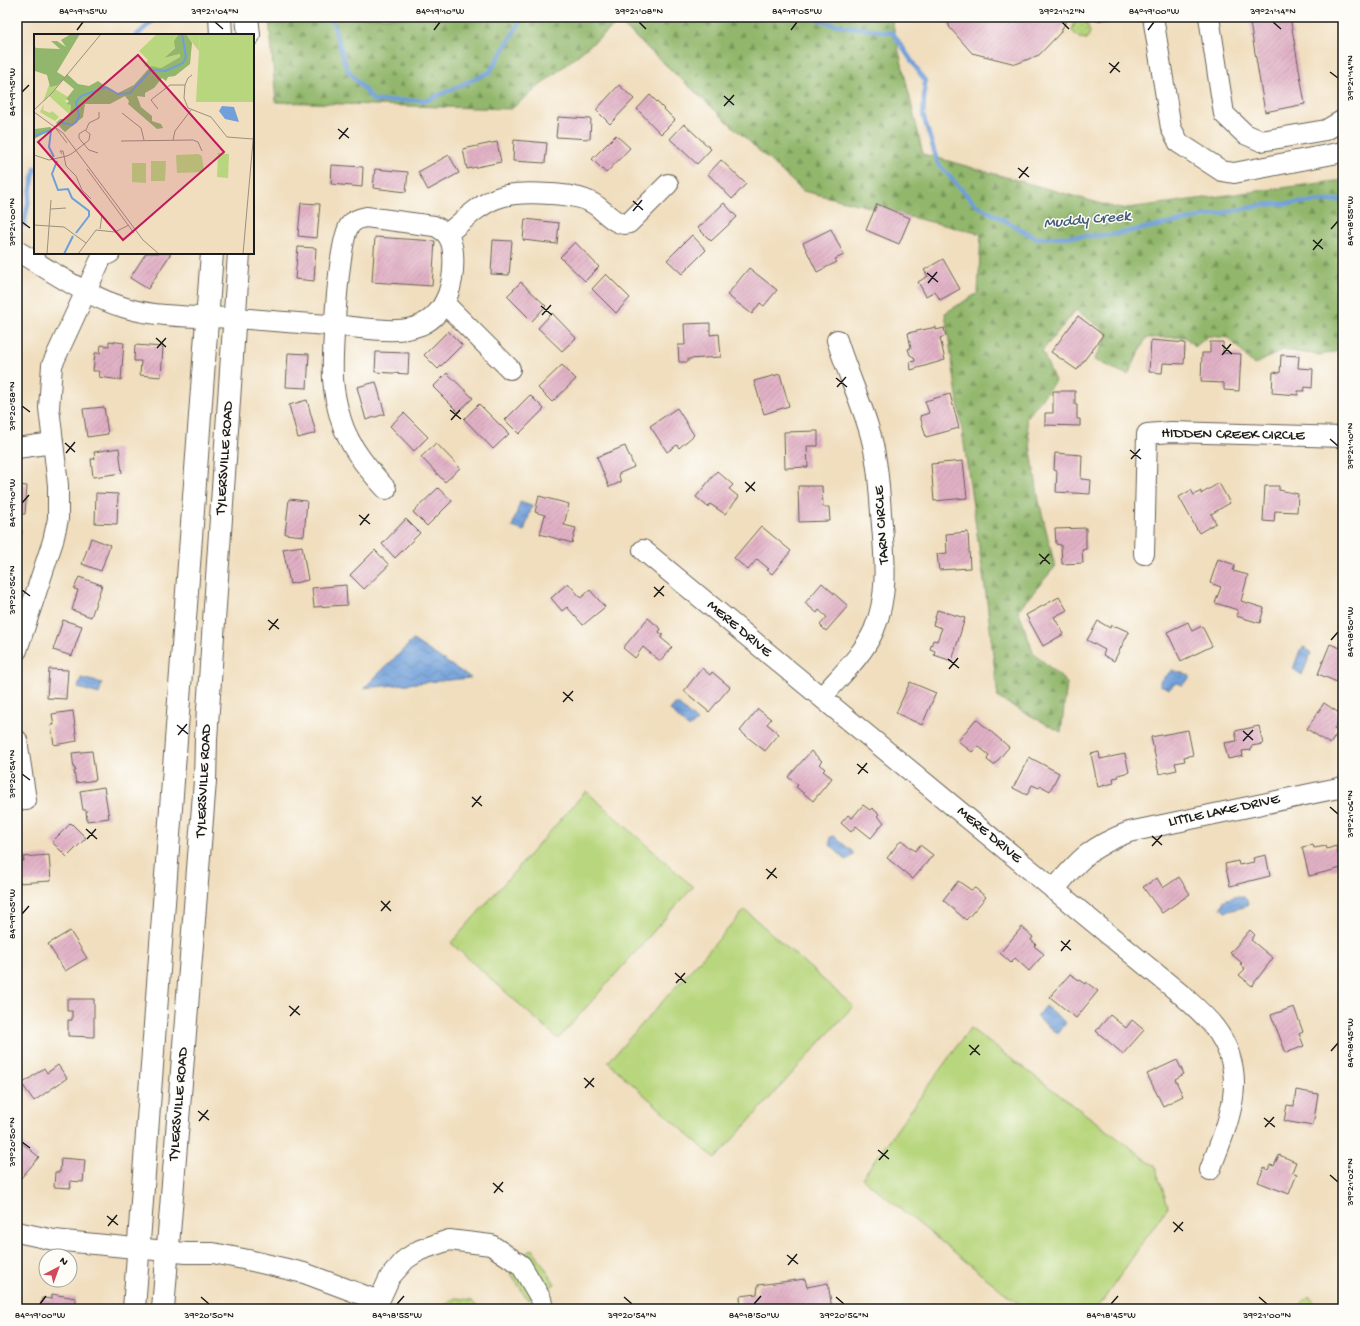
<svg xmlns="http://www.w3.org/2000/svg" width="1360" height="1326" viewBox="0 0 1360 1326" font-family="'Gochi Hand',sans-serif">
<defs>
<pattern id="forest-firs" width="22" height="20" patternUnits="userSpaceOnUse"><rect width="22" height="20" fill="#92b76c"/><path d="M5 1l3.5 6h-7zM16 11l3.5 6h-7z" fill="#769458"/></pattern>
<pattern id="park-dots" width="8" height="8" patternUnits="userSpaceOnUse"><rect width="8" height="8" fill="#b8d67d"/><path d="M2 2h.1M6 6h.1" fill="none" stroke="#9eb76b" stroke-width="1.8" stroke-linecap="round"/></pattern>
<pattern id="water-waves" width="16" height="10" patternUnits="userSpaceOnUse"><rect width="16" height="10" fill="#709fd9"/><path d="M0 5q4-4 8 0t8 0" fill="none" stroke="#5b81af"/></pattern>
<pattern id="building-hatch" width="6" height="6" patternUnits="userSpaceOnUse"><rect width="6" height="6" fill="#e1b1c5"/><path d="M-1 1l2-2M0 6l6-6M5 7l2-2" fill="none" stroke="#c098a9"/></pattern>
</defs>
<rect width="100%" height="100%" fill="#fdfcf7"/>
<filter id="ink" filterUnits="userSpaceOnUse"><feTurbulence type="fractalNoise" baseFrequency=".025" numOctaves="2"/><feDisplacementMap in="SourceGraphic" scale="8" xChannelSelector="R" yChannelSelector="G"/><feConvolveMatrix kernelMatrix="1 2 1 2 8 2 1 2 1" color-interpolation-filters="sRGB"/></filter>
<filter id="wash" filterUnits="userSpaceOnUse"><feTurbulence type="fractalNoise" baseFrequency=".012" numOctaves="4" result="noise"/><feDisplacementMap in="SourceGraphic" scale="16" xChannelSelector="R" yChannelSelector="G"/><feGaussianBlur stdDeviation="0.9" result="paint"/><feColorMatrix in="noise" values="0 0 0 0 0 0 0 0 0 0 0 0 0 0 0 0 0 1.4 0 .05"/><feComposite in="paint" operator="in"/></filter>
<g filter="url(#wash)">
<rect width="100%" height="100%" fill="#f0debe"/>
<g fill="#b8d67d" stroke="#6a794c">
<path d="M586,791l107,96 -135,152 -107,-96z"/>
<path d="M745,910l108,96 -138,153 -107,-97z"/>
<path d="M970,1028l185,138 13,40 -71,103h-72l-163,-131z"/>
<path d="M533,1249l22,35 -27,16 -22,-34z"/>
<path d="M1309,1296l13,13h-26z"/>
</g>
<path fill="url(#forest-firs)" stroke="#576a44" d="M269,17h622l32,137 197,55 223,-29v170l-22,5 -38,-5 -29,15 -25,-27 -21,-2 -13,11 -10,-10 -39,1 -18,37 -34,-15 15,-26 -33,-24 -34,41 13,30 -29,38 13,82 16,66 -37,43 15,42 34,31 -6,49 -63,-34 -11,-96 -42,-289 33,-20 3,-59 -178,-43 -184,-169 -108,87 -235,-7z"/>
<g fill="url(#park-dots)" stroke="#6a794c">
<path d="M1076,17h8l6,15 -3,7 -8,-1 -7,-7z"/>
<path d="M456,1298l15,2 9,9h-39l8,-8z"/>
</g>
<g fill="url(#water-waves)" stroke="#465e7a">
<path d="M520,502l12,4 -8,25 -12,-4z"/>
<path d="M413,640l58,38 -107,10z"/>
<path d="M1305,647l6,6 -9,22 -9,-6 7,-19z"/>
<path d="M1172,670l17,5v4l-7,6 -6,-2 -7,6 -9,-4v-4z"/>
<path d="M81,678l21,5 -3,11 -21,-6z"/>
<path d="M675,704h3l19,17 -8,7 -19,-18z"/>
<path d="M834,836l19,16v4l-7,4 -16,-15v-8z"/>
<path d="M1238,896l6,1 3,3 1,4 -4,3 -19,5 -4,-4 3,-8z"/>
<path d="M1045,1006l21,17 -8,11 -22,-17z"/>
</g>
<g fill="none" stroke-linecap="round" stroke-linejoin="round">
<g stroke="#709fd9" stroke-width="4.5">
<path d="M331,17l16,52 27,32 54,-1 62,-28 33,-55"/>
<path d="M813,17l18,7 62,9 32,48 -2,34 15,49 37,40 61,34 75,-3 152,-30 80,-5"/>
<path d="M137,35l20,-18"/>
<path d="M24,225l11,-57"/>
</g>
</g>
<g id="blocks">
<g fill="url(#building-hatch)">
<path d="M946,17h122l-8,16 -21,22 -23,9 -44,-11 -22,-25z"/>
<path d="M1095,17h18v1l-17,3z"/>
<path d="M1249,17h41l15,87 -40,8z"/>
<path d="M619,85l15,14 -24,25 -14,-14z"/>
<path d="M650,95l25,25 -14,14 -24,-25z"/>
<path d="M558,117l33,2 -1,20 -34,-2z"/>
<path d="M684,124l27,25 -14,15 -27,-25z"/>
<path d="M616,135l14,13 -24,25 -14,-14z"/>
<path d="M514,140l33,3 -2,20 -32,-2z"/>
<path d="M497,142l4,20 -34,7 -4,-20z"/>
<path d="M449,155l10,18 -31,17 -10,-18z"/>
<path d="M721,160l25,24 -14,15 -24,-25z"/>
<path d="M332,165l31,2 -1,20 -31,-3z"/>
<path d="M375,169l33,3 -2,20 -33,-4z"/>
<path d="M301,203l19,1 -3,34 -19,-2z"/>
<path d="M724,203l13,14 -26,24 -13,-13z"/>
<path d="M877,204l33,14 -11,26 -33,-14z"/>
<path d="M525,219l34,4 -2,21 -34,-4z"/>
<path d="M831,229l13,26 -9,4 2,3 -20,10 -14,-29z"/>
<path d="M692,235l14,15 -24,24 -15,-14z"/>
<path d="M375,237l60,4 -3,45 -60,-4z"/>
<path d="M493,240l19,1 -3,34 -18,-1z"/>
<path d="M575,242l24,25 -14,14 -25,-24z"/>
<path d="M298,247l18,1 -2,33 -19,-2z"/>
<path d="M146,253h25l-23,36 -18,-11z"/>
<path d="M943,259l17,30 -20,11 -5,-9 -9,5 -8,-14 10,-6 -4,-6z"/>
<path d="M749,268l28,22 -13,16 -4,-3 -8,11 -25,-19z"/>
<path d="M606,274l24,24 -14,15 -24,-24z"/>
<path d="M521,282l25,24 -14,15 -25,-25z"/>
<path d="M552,313l24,25 -14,13 -24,-23z"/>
<path d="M1078,316l25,19 -26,35 -26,-18z"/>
<path d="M710,323v12l9,-1 2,23 -33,2v3h-9l-1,-17h7l-1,-21z"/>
<path d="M936,327v3l8,-2 2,8 -6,2 5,22 -34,10 -1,-8 5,-1 -1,-4 -4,-2 -2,-6 3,-1 -3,-15z"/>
<path d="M448,331l14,14 -24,24 -14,-14z"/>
<path d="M1151,340l34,3 -1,21 -21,-1 -1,10 -13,-1z"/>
<path d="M109,341l15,2 -3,37 -22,-3 1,-6h-7l2,-18h5l1,-8 8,1z"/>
<path d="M1210,342h13v11l18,1 -2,37 -15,-1v-7l-23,-1 1,-29h8z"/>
<path d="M135,345l28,2 -2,30 -21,-2 1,-14h-7z"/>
<path d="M376,352l33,1 -1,21 -33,-2z"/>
<path d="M288,353l21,1 -2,34 -21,-1z"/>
<path d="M1281,355l18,1 -1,12 15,1 -1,19 -7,-1 -1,4h-6v4l-26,-2 1,-21 7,1z"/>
<path d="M562,365l14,14 -24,23 -14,-14z"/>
<path d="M447,373l26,25 -15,14 -25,-25z"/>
<path d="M780,374l9,32 -25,8 -10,-33z"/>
<path d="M376,382l9,32 -19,6 -9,-33z"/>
<path d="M1053,391h22v14h2v14h3v7l-35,-1v-12h8z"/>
<path d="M950,394l9,34 -33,9 -6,-21 9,-3 -4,-12z"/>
<path d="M530,395l14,14 -25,25 -14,-14z"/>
<path d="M307,400l9,33 -18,5 -9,-33z"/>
<path d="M479,404l30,30 -16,15 -29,-30z"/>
<path d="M104,407l4,27 -21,3 -4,-28z"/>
<path d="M677,408l17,27 -15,13 -2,-3 -10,7 -17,-26z"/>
<path d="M404,413l24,24 -14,14 -24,-25z"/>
<path d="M818,431v15h-11l1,21 -23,1 -1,-36z"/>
<path d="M436,443l24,25 -15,14 -24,-25z"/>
<path d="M625,446l9,21 -16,7 3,8 -12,5 -12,-30z"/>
<path d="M119,448l3,25 -29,4 -2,-18h4l-1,-7z"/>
<path d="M1055,453l27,2 -1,24 10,1 -1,14 -34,-2 1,-21 -3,-1z"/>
<path d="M963,461l4,37 -33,3 -3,-37z"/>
<path d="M717,471l16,14 -4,4 10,8 -14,17 -15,-10 -2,3 -12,-10z"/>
<path d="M1219,483l11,20 -19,11 5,9 -17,10 -20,-36 12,-7 3,5 7,-4v3z"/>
<path d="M17,485l10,1 -2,28h-8z"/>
<path d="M798,486h24l1,21h6l1,14 -31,1z"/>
<path d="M1265,486h14v4l19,4 -1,18 -22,-1 -1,11 -11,-1z"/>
<path d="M438,488l14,13 -25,25 -14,-14z"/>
<path d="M96,493l22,1 -1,30 -22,-1z"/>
<path d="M539,496l30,8 -5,21 12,3 -4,15 -32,-9 5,-19 -10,-3z"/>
<path d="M289,499l18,2 -3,35 -19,-2z"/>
<path d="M406,519l14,14 -25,25 -13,-14z"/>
<path d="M761,526l30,25 -19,23 -5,-4 2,-1 -12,-10 -9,11 -14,-12z"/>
<path d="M1086,528v21l-4,1 1,13 -21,1 -1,-19 -5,-1 -1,-15z"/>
<path d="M17,529l5,2 -5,15z"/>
<path d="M968,532l2,36 -31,2 -2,-16 10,-1 -1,-19z"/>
<path d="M91,538l19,7 -9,26 -19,-7z"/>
<path d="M302,546l6,34 -18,4 -7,-35z"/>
<path d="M375,550l14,15 -25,24 -14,-14z"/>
<path d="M1218,559l17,6 -2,6 15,4 -7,26 23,7 -4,15 -24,-7 2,-6 -23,-7 6,-16 -11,-4z"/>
<path d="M79,577l23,8 -11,32 -19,-7 6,-20 -4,-1z"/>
<path d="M568,583l13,15 9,-8 15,17 -22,18 -16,-18 -5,4 -11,-13z"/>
<path d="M822,583l26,23 -22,25 -6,-6 7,-8 -8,-7 -2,3 -12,-10z"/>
<path d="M346,585l1,20 -33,2 -2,-19z"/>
<path d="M1059,597l8,13 -13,7 10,17 -21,12 -17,-31z"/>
<path d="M937,610l28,8 -13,43 -18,-6 1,-4 -5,-2 3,-9 4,1 5,-13 -9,-3z"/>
<path d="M648,618l13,11 -2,3 4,3 -2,3 11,9 -12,14 -17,-14 -8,11 -12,-10z"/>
<path d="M63,620l19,6 -10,30 -19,-6z"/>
<path d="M1098,621l12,7 1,-3 4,3 1,-2 13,6 -15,29 -11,-6 2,-5 -18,-10z"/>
<path d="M1188,622l4,9 10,-5 10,20 -31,15 -14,-29z"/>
<path d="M1330,644l13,5v25l-2,-1 -4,9 -19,-8z"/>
<path d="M702,668l8,7 2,-3 18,15 -21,25 -25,-21z"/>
<path d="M49,669l19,1 -2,29 -19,-1z"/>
<path d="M910,682l26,11 -14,32 -26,-12z"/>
<path d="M1324,703l18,12 -8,14 4,3 -8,12 -23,-15z"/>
<path d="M758,709l13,10 -4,5 12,10 -14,17 -25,-20z"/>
<path d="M73,711l4,30 -23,4 -3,-20h3l-2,-11z"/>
<path d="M976,719l33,28 -15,18 -7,-5 2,-5 -11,-9 -6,6 -14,-11z"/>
<path d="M1259,726l4,18 -12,2v4l-9,1 1,5 -15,3 -4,-16 13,-2 -2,-10z"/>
<path d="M1188,730l5,25 -9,2 1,4 -10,2 2,7 -18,4 -8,-37z"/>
<path d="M92,751l4,29 -20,3 -2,-12h2v-2h-2l-2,-16z"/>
<path d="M811,751l11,10 -3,3 6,5 -2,2 9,7 -19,23 -17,-14 2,-2 -10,-8z"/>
<path d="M1099,752l1,7 25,-5 4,18 -11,3 1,2 -6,1 1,5 -16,4 -7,-33z"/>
<path d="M1029,757l30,16 -9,18 -9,-5 -2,2 -7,-3 -5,10 -14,-7z"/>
<path d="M104,787l5,31 -22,3 -1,-11h-3l-3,-19z"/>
<path d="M863,805l7,5 2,-2 7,6 -2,2 7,6 -13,16 -15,-12 -5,6 -10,-9 7,-8 4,3z"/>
<path d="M71,823l15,15 -19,19 -15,-15z"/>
<path d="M901,840l14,11 5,-6 13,10 -20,24 -26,-21z"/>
<path d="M1313,845l1,3 12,-2 1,3 9,-3 6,22 -33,8 -7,-29z"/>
<path d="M49,855l2,26 -34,2v-22h7l-1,-4z"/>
<path d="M1266,855l4,21 -40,10 -5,-22 13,-3 1,4 15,-3 -1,-4z"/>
<path d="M1179,877l11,17 -28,19 -19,-26 14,-9 6,10z"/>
<path d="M958,881l13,9 4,-2 11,9 -20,23 -23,-20z"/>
<path d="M1022,927l11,10 -2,3 5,4 -2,2 10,8 -15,17 -14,-13 -4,5 -11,-10z"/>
<path d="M1250,930l5,5 -4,5 22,18 -21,28 -13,-11 6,-6 -5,-4 2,-2 -12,-10z"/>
<path d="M70,931l17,27 -22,13 -17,-27z"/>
<path d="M1070,974l15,10 1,-2 12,9 -22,27 -26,-21z"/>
<path d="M67,999h27v38l-26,-1v-16h4v-9h-5z"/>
<path d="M1294,1007l9,25 -4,2 5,12 -18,7 -15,-38z"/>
<path d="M1110,1015l16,13 6,-8 12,10 -21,24 -27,-23z"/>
<path d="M1177,1060l7,14 -9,5 8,17 -20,10 -16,-32z"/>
<path d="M58,1065l9,13 -33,23 -12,-17 22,-16 3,5z"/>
<path d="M1296,1090l22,4 -5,32 -29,-5 3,-16 7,1z"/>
<path d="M17,1139l22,18 -18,21 -4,-4z"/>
<path d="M1279,1155l17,7 -4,10 5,2 -8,20 -31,-12 6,-14 4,2 2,-5 4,1z"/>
<path d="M61,1158l24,2 -2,22 -13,-1 1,7 -17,-1 1,-15h5z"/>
<path d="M805,1279l2,8 21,-4 4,26h-91l-1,-13 17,-2 1,-9z"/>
<path d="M52,1294l24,4 -1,11h-35l2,-11 10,1z"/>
</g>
</g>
</g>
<g filter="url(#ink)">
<use href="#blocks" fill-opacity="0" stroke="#666055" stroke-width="1"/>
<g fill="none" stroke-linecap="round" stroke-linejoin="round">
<g stroke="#666055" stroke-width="22">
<g id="minor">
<path d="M1153,17l18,111 8,15 43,28 12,2 109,-21"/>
<path d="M1209,17l15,97 21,20 16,7 65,-11 17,-10"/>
<path d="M447,234c40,-34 48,-44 103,-40 14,1 31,2 44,10 10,6 23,24 35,19l39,-39"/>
<path d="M17,251c35,20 70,46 109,57 36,11 86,8 123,11 32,3 63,5 94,7 18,2 36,5 54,4 8,0 16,-2 24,-5 27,-12 34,-45 32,-72 -1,-14 -6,-22 -19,-27l-68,-9c-6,1 -12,3 -16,8 -12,13 -18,131 -17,154 1,14 4,28 8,41 8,27 27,49 45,69"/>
<path d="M444,303l66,66"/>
<path d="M17,448l36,-5"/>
<path d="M643,550l540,446c11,10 23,20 32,32 36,48 13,94 -5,142"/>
<path d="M1144,554l3,-120 24,-2 172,5"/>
<path d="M17,650l36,-109 5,-22v-34l-9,-77 3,-43 47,-102 3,-6 8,-4"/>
<path d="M822,697c18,-21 41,-42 52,-67 16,-38 10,-78 7,-117 -2,-30 -4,-59 -13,-87 -9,-29 -22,-57 -31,-86"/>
<path d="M17,740l9,60"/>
<path d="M1054,890c25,-31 38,-44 75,-58l214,-45"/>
<path d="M17,1232l37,8 132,13h27l35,7 56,13 75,28"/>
<path d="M379,1309v-8l11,-24 16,-18 14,-9 29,-10 42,5 30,20 20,34 2,10"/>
</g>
</g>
<g stroke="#666055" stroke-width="24">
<g id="major">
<path d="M220,17l1,18"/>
<path d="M247,17l2,18"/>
<path d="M134,1309l78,-1056"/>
<path d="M163,1309l42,-528 1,-42 33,-486"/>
</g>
</g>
<use href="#minor" stroke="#fff" stroke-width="20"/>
<use href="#major" stroke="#fff" stroke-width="22"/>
</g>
</g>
<path fill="none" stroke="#1c1c1c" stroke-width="1.5" d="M215,22l8,7M639,22l7,7M1062,22l7,7M1273,22l8,7M77,30l6,-8M434,30l6,-8M791,30l6,-8M1148,30l6,-8M1109,63l11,9M1330,72l8,6M1110,73l9,-11M22,92l7,-7M724,96l10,9M724,106l10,-11M338,129l11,9M339,139l9,-11M1018,168l11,9M1019,178l9,-11M633,201l10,9M633,211l9,-11M22,222l8,6M1331,229l7,-8M1313,240l10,9M1313,250l9,-11M927,273l11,9M928,283l9,-11M541,306l11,9M542,315l9,-10M156,338l10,9M1222,345l10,9M157,348l9,-10M1222,355l9,-11M836,378l11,9M837,387l9,-10M22,406l8,6M450,410l11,9M451,420l9,-10M1330,439l8,7M65,443l10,9M1130,450l11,9M66,453l9,-11M1131,459l9,-10M745,482l10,9M746,492l9,-10M22,503l7,-8M359,515l11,9M360,525l9,-11M1039,554l11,10M1040,564l9,-10M654,587l10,9M22,590l8,6M654,597l10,-11M268,620l11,9M269,630l9,-11M1331,640l7,-8M948,659l11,9M949,669l9,-11M563,692l10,9M563,702l10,-11M177,725l11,9M1243,731l10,9M178,735l9,-11M1243,741l10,-11M857,764l11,9M22,774l8,6M858,774l9,-11M472,797l10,9M472,807l9,-11M1330,807l8,7M86,829l11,10M1152,836l10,9M87,839l9,-10M1152,846l10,-11M766,869l11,9M767,879l9,-11M381,901l10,10M381,911l9,-10M22,914l7,-8M1061,941l10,9M1061,951l9,-11M675,973l11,10M676,983l9,-10M289,1006l11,9M290,1016l9,-10M969,1045l11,10M1331,1051l7,-8M970,1055l9,-10M584,1078l10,9M585,1088l9,-10M198,1111l11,9M1264,1118l11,9M199,1121l9,-11M1265,1127l9,-10M22,1142l8,6M878,1150l11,9M879,1160l9,-10M1330,1175l8,7M493,1183l10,9M494,1193l9,-11M107,1216l11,9M1173,1222l10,9M108,1226l9,-11M1174,1232l9,-10M787,1255l11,9M788,1265l9,-11M201,1297l8,7M624,1297l8,7M836,1297l8,7M1259,1297l8,7M40,1304l6,-8M397,1304l7,-8M754,1304l7,-8M1111,1304l7,-8"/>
<g text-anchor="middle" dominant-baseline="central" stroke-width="3" stroke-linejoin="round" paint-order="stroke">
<g font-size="15" fill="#1c1c1c" stroke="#fdfcf7">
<text transform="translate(1233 435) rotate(1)">HIDDEN CREEK CIRCLE</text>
<text transform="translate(225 458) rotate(-86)">TYLERSVILLE ROAD</text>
<text transform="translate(882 525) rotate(-94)">TARN CIRCLE</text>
<text transform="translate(739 629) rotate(40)">MERE DRIVE</text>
<text transform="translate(204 781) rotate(-87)">TYLERSVILLE ROAD</text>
<text transform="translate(1224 811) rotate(-12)">LITTLE LAKE DRIVE</text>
<text transform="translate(989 835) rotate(40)">MERE DRIVE</text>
<text transform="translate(179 1104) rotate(-85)">TYLERSVILLE ROAD</text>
</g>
<g font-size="16" font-style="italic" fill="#465e7a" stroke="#fdfcf7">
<text transform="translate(1087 221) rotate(-5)">Muddy Creek</text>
</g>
</g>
<g transform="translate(34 34)">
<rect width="220" height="220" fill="#f0debe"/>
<path d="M123,0h22l-4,13 -11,11 17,-4 -1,3 -19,11 -17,-2 4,-6 -9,-9zM166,0l-1,17 -13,-16zM15,51h9l-3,4 13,8 -3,4 6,4 -2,9 -20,-18 -6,6zM10,70l-1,6 7,3 2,-2 7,6 -4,4 -15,-9zM184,119l11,1 -1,24 -11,-1zM164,120l4,2 2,16 -27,1 -1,-18zM117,127h15l-1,20h-14zM98,129h14v20l-14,-1z" fill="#b8d67d"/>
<path d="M37,0h9l-23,38 8,5 2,-3 11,10 11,2 9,-5 18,13 18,-9 17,-19 10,2 19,-11v-3l-16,4 11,-10 -1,-7 5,-7h7l6,9 -2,21 -15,12 -7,1 -2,4 -4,-3 -8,10 -9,5v4l-8,-1 4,11 11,9v5l9,3 2,4 -6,1 -29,-25 1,-3 -4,-5 -15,8h-25l-2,13 -18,15 -9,-9 4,-4h5l5,-7 1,-7 -4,-1 2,-3 -3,-2 8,-10 -11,-9 -5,5 -8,2 -3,-12 -12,-4 -1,-26 2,3 24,1 -9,-8h6l9,6 -5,-7zM16,93l3,2 -19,10 1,-10z" fill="#92b76c"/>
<path d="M166,0h54v68h-58z" fill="#b8d67d"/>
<path d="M188,72l12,1 5,15 -14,-3 -6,-8z" fill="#709fd9"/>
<path fill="none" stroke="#709fd9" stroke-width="2" d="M25,88l13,3 4,-3 3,-6 -3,-14 5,-6 25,-9 12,7 12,-1 21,-23 15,1 17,-8 3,-6 -4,-23M0,102l17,-6 -2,17 5,10M23,127l-5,13 6,16 10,-1 4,9 17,13v5l-13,17M30,220l9,-18"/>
<path fill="none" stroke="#9b907d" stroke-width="1" d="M158,41l-4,3 -3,7 -1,13 4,10 23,9 16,20 26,2M124,75l-7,-9 1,-1 18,-14h15M0,76l18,-17 49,-59M0,78l29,21 80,107 16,14M88,79l19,15 3,12M20,92l13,17M52,96l3,-7 10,-5v-6M139,106l2,-9 16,-21M87,107l72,-1 5,2 4,9M28,120l-2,-3h3l3,15 10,10 6,14 9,9M0,121l15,5 18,-4 4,-2 3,-2 10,-8 4,-3 1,-1 1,-6 -5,-4 -6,4v4l3,4 2,2 3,4 2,2 9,3M53,135l47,64M17,175l15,-1M0,191l30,2 22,16M66,195l2,-14M13,220l4,-54M44,220l18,-24 19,2 14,-7M209,220l11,-124"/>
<path fill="#c2185b" fill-opacity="0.15" stroke="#c2185b" stroke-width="2" d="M104,21l86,97 -101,88 -85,-98z"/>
<rect width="220" height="220" fill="none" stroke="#1c1c1c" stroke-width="2"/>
</g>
<rect width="1360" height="1326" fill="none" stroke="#fdfcf7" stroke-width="44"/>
<g transform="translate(58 1268) rotate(41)"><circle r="19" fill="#fdfcf7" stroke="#a3a29f"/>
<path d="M0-3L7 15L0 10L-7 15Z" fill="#d1495b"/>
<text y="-6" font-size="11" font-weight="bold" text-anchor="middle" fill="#1c1c1c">N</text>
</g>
<rect x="22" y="22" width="1316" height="1282" fill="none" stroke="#1c1c1c" stroke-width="1.5"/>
<g font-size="10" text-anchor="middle" fill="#1c1c1c">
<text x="83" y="14">84°19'15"W</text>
<text x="215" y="14">39°21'04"N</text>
<text x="440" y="14">84°19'10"W</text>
<text x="639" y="14">39°21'08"N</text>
<text x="797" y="14">84°19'05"W</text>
<text x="1062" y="14">39°21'12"N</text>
<text x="1154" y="14">84°19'00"W</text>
<text x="1273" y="14">39°21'14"N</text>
<text transform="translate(1349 78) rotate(-90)" y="4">39°21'14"N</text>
<text transform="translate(11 92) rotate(-90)" y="4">84°19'15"W</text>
<text transform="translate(1349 221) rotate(-90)" y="4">84°18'55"W</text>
<text transform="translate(11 222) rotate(-90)" y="4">39°21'00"N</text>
<text transform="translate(11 406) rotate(-90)" y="4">39°20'58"N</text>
<text transform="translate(1349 446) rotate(-90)" y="4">39°21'10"N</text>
<text transform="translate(11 503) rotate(-90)" y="4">84°19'10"W</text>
<text transform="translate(11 590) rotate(-90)" y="4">39°20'56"N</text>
<text transform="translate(1349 632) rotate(-90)" y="4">84°18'50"W</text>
<text transform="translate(11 774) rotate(-90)" y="4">39°20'54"N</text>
<text transform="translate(1349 814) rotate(-90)" y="4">39°21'06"N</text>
<text transform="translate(11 914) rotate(-90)" y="4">84°19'05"W</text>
<text transform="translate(1349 1043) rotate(-90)" y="4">84°18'45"W</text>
<text transform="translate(11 1142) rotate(-90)" y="4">39°20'50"N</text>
<text transform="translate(1349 1182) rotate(-90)" y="4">39°21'02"N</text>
<text x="40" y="1318">84°19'00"W</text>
<text x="209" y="1318">39°20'50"N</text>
<text x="397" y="1318">84°18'55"W</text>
<text x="632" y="1318">39°20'54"N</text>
<text x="754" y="1318">84°18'50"W</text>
<text x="844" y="1318">39°20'56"N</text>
<text x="1111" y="1318">84°18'45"W</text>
<text x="1267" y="1318">39°21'00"N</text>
</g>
</svg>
